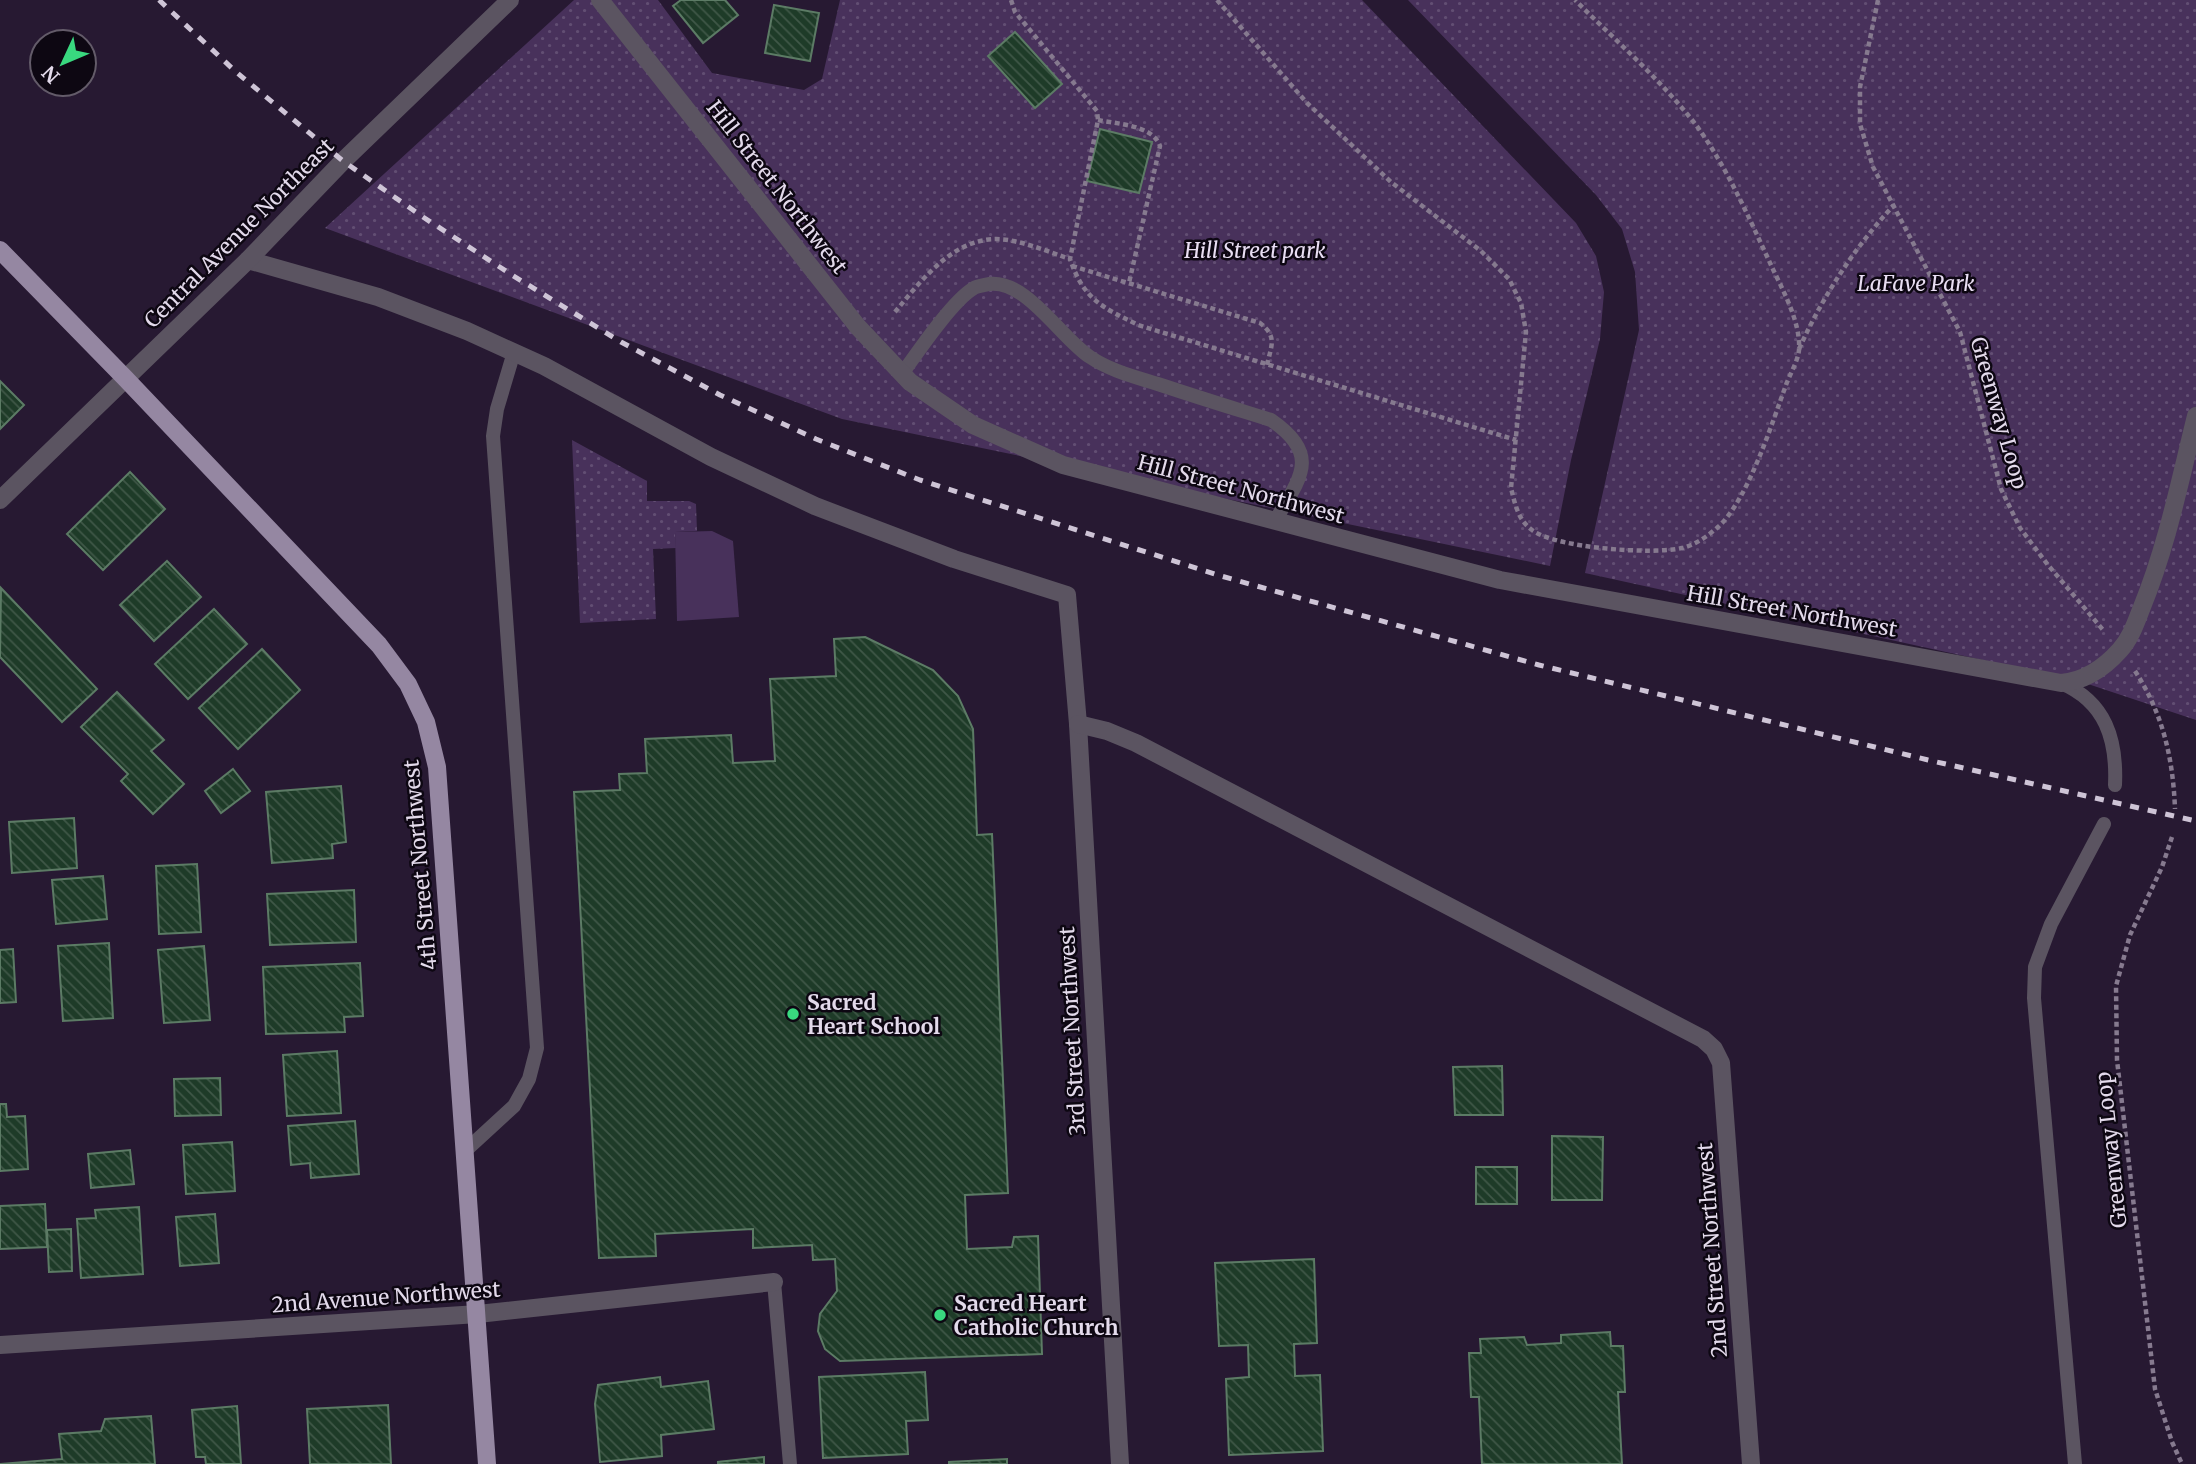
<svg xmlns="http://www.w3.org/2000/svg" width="2196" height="1464" viewBox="0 0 2196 1464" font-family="Merriweather,serif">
<defs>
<pattern id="park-dots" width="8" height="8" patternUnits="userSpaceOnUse" patternTransform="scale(1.75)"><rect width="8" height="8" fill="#48315b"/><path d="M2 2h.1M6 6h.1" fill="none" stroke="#624e73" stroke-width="1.8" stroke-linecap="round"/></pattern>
<pattern id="building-back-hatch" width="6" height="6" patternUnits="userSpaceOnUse" patternTransform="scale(1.75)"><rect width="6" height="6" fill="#1e3b28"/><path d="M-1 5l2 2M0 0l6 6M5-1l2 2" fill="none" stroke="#3f5747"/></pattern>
</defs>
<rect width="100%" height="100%" fill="#271932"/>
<g fill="url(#park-dots)">
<path d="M574,0h84l54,73 92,17 18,-11 18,-79h522l214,223 20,33 8,36 -4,47 -29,121 -21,106 -708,-147 -517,-191z"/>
<path d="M1408,0h788v720l-117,-39 -494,-108 54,-243 -4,-58 -13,-43 -26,-34z"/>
<path d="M572,440l75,41v20h42l7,3 1,27 -22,1 1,16 -23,1 3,70 -76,4z"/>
</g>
<path fill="#48315b" d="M712,531l21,10 6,76 -62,4 -2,-89z"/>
<g fill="url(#building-back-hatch)" stroke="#5c7b65" stroke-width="2">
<path d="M681,0h44l13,15 -35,28 -30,-37z"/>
<path d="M774,5l45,8 -9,48 -45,-8z"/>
<path d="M1015,32l47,52 -27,24 -47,-52z"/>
<path d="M1100,129l52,13 -13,51 -52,-12z"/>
<path d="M0,381l24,24 -24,24z"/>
<path d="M130,472l35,37 -62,61 -36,-36z"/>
<path d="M167,561l34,36 -47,44 -34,-36z"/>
<path d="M1,588l96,101 -35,33 -62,-65z"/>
<path d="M214,609l33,35 -59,55 -33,-35z"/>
<path d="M865,637l68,33 25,26 15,33 4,106 15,-1 16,359 -43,2 2,54 45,-2 2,-10 24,-1 4,118 -202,7 -15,-12 -7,-18 2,-17 17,-23 -2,-32 -22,1 -1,-15 -59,3v-19l-98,5 1,22 -57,2 -25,-466 46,-2 -1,-16 28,-1 -2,-34 86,-4 2,28 42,-2 -5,-82 66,-3 -2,-37z"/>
<path d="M262,649l38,41 -62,59 -39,-41z"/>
<path d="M117,692l47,48 -13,11 33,33 -31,30 -32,-33 7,-7 -47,-47z"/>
<path d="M233,769l17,22 -29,22 -16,-22z"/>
<path d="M341,786l5,56 -14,2 1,14 -61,5 -6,-71z"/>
<path d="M74,818l3,50 -65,5 -3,-51z"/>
<path d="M197,864l4,68 -42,2 -3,-68z"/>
<path d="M103,876l4,43 -51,5 -4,-44z"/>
<path d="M354,890l2,52 -86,3 -3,-51z"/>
<path d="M109,943l4,75 -50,3 -5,-75z"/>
<path d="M204,946l6,74 -46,3 -6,-73z"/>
<path d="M13,949l3,53 -16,1v-53z"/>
<path d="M360,963l3,53 -19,1 1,15 -79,2 -3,-67z"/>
<path d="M337,1051l4,62 -54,3 -4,-61z"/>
<path d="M1502,1066l1,49h-48l-2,-48z"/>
<path d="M220,1078l1,37 -46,1 -1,-37z"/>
<path d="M0,1104h6l1,13 18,-1 3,53 -28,2z"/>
<path d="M355,1121l4,53 -48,4 -1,-15 -19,2 -3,-39z"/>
<path d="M1552,1136l51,1 -1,63h-50z"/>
<path d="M232,1142l3,49 -49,3 -3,-49z"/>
<path d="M130,1150l4,34 -43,4 -3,-34z"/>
<rect x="1476" y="1167" width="41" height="37"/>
<path d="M45,1204l2,43 -47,2v-43z"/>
<path d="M139,1207l4,67 -62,4 -4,-59 19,-1 -1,-8z"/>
<path d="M215,1214l4,49 -39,3 -4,-49z"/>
<path d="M71,1229l1,42 -23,1 -2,-42z"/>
<path d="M1314,1259l3,84 -23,1 1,32 25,-1 3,76 -94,4 -3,-76 23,-2 -1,-32 -29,1 -4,-83z"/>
<path d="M1610,1332l1,14h12l2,46h-7l4,72h-140l-3,-67h-8l-2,-44h12l-1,-14 44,-2 3,8 34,-2v-8z"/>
<path d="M925,1372l3,48 -22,1 2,33 -85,4 -4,-81z"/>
<path d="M660,1377l1,10 47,-6 6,48 -53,6 1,21 -62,6 -5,-58 3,-19z"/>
<path d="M388,1405l3,59h-81l-3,-55z"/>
<path d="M237,1406l4,58h-35l-1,-7h-9l-4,-47z"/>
<path d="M151,1416l4,48h-155l62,-5 -3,-25 42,-3 4,-12z"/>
<path d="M764,1457v7h-46v-2z"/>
<path d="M1007,1459v5h-58v-2z"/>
</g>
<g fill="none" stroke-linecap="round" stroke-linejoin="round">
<g stroke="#867a8f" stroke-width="4.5" stroke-dasharray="5 3.5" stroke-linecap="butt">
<path d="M1011,0l4,12 82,99 1,9 -28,139c14,41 32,48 68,66l378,115"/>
<path d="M1217,0l90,103 84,79 90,69 28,28 12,24 5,29 -15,156c4,16 7,32 21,42 23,18 121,25 150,18 13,-3 26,-12 36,-21 30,-27 54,-104 68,-142 4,-11 12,-24 13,-35 2,-28 -17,-61 -28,-85 -22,-47 -44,-98 -75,-140 -35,-45 -80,-84 -121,-125"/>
<path d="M1878,0l-18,87v37l13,43 87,165 41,157 19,39 28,37 56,66"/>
<path d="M1098,120c19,4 55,5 62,26l-31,137"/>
<path d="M1072,266l188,57c18,14 11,23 7,42"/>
<path d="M895,312c30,-36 65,-83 118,-71 20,4 39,12 57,18"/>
<path d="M1799,349c24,-53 55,-101 95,-144"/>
<path d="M2135,671c28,43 38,87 40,138"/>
<path d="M2172,837l-10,30 -32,68 -14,51 1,74 38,329 17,53 10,22"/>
</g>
<g stroke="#5b5461" stroke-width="14">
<path d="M902,374c15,-21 51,-74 72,-86 3,-2 11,-3 15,-4 37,-5 72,54 101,73 22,15 50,21 74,29 36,12 72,23 107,34 51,35 29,58 4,101"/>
<path d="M2061,683c45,19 56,57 54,102"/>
<path d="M465,1151l49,-45 15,-27 8,-31 -44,-612 4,-27 17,-57"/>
<path d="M774,1282l16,182"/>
<path d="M2075,1464l-41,-466 1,-31 16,-43 53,-100"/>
</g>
<g stroke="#5b5461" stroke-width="18">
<path d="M600,0l258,327 52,55 63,43 90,40 437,115 561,103c24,-2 43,-15 59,-33 11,-12 16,-28 22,-43 25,-61 38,-127 54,-191"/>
<path d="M248,260l130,37 89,34 77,35 167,91 104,49 139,53 113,36 11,129 42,740"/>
<path d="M0,500l248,-240 95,-99 167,-161"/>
<path d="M1078,724l29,7 29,12 567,296 11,10 7,14 30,401"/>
<path d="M0,1345l478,-31 296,-32"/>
</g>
<path stroke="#9587a2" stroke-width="18" d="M0,250l125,128 254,267 29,39 18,38 11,45 50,697"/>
<path stroke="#cec4d6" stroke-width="5" stroke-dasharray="9 9" stroke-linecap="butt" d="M159,0l76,71 108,90 80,56 89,58 109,67 99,53 96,44 104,41 301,96 318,89 389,95 268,61"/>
</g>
<g fill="#39d87f" stroke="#0d0712" stroke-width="2.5">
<circle cx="793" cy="1014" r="7"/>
<circle cx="940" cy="1315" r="7"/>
</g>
<g text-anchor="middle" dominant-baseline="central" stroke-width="5" stroke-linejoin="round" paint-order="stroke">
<g font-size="21" fill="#e3daeb" stroke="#0d0712">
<text transform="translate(777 187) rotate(52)">Hill Street Northwest</text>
<text transform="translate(239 233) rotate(-45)">Central Avenue Northeast</text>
<text transform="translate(1999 413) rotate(74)">Greenway Loop</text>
<text transform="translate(1241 489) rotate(15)">Hill Street Northwest</text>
<text transform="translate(1792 611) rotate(10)">Hill Street Northwest</text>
<text transform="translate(420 865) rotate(-95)">4th Street Northwest</text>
<text transform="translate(1072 1031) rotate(-93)">3rd Street Northwest</text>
<text transform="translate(2111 1150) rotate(-96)">Greenway Loop</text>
<text transform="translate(1712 1250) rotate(-94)">2nd Street Northwest</text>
<text transform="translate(386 1297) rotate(-4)">2nd Avenue Northwest</text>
</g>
<g font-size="21" font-style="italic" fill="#e9def3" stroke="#0d0712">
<text x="1255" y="250">Hill Street park</text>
<text x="1916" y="283">LaFave Park</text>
</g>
<g font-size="21" font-weight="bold" fill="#e3daeb" stroke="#0d0712" text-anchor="start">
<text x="807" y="1002">Sacred<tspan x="807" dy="24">Heart School</tspan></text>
<text x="954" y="1303">Sacred Heart<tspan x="954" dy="24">Catholic Church</tspan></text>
</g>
</g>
<g transform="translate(63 63) rotate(226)"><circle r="33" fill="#0d0712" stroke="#635b69" stroke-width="2"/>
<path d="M0-5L12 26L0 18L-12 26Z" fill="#39d87f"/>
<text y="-10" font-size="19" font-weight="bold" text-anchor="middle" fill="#e3daeb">N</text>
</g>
</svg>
